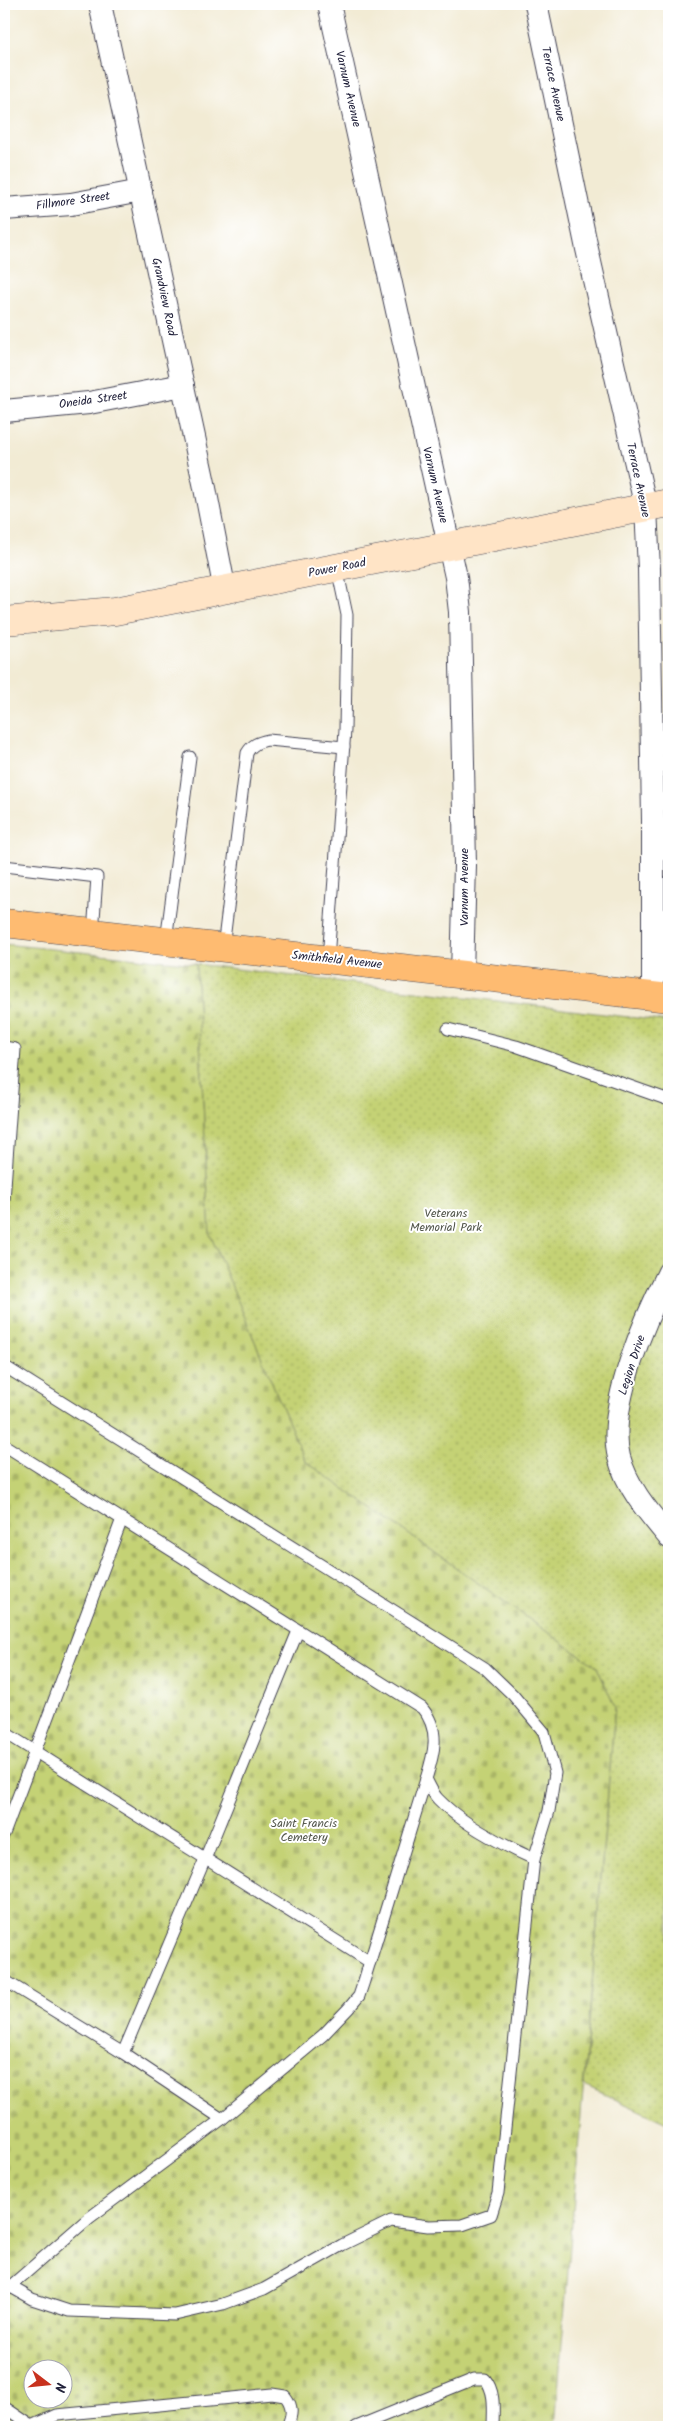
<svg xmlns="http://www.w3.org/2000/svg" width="673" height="2431" viewBox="0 0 673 2431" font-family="Kalam,sans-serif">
<defs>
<pattern id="cemetery-stones" width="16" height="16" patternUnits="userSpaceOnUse" patternTransform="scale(1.25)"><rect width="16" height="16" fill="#c4d275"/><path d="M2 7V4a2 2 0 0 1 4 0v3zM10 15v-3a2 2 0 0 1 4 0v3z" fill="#a8b466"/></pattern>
<pattern id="park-dots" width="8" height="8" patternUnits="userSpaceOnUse" patternTransform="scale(1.25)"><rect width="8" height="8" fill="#c4d275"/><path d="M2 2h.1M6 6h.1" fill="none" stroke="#a8b466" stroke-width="1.8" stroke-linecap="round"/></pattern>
</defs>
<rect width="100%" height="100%" fill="#fff"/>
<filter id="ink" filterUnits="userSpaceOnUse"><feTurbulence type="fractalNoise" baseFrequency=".02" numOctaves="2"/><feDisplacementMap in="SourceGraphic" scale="10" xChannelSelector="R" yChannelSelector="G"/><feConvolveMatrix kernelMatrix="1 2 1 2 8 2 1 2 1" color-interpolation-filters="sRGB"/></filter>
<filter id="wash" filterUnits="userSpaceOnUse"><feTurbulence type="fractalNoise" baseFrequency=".0096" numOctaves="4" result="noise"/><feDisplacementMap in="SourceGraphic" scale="20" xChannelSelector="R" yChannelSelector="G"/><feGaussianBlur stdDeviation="1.12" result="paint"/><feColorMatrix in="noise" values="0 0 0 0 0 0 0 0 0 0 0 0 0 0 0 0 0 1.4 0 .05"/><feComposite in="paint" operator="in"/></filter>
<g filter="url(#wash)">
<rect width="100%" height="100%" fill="#f2ebd4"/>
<path fill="url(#cemetery-stones)" stroke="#737a58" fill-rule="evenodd" d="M4,944l192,20 14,270 95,227 292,206 18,40 -60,720h-551zM32,2368h30v30h-30z"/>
<path fill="url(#park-dots)" stroke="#737a58" d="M196,964l473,58v1102l-85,-39 31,-378 -18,-40 -292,-206 -95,-227z"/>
</g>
<g filter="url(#ink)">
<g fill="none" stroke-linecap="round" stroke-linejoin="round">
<g stroke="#414052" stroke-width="13">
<g id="lane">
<path d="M4,866l93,11 -4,56"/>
<path d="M166,941l24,-184"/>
<path d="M223,948l24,-195c5,-9 12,-11 21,-13l76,7"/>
<path d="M328,959l17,-229 2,-115 -10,-47"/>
<path d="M448,1029l68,17 153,54"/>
<path d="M4,1047l11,2 -11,151"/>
<path d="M4,1366l481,302 28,27 31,37 11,41 -6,38 -15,48 -36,334 -7,22 -29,10 -34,1 -37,-5 -49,24 -78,44 -41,15 -48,11 -106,-4 -37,-12 -28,-16"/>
<path d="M4,1445l418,263c19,22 12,46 4,71l-62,202 -5,15 -11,13 -25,26 -101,84 -133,99 -84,73"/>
<path d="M4,1732l366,230"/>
<path d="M426,1779c4,7 7,15 12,20 24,25 65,46 96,60"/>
<path d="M4,1834l118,-315"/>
<path d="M4,1980l119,73"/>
<path d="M222,2119l-99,-66 82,-194 93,-228"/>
<path d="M4,2407l28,19 25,-11 215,-21 13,2c9,11 7,19 2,31"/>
<path d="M356,2427l118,-48h11c11,13 8,32 8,48"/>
</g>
</g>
<g stroke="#414052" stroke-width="24">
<g id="street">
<path d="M100,4l104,479 21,108"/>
<path d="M329,4l127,573 4,35 5,253 -3,109"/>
<path d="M536,4l51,245 59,259 3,61 4,251v176"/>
<path d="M4,209l67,-5 70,-13"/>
<path d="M4,411l85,-8 94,-18"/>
<path d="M669,1272c-23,45 -63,134 -50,185 8,31 31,57 50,80"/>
</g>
</g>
<g stroke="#414052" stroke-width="29">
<path id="secondary" d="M4,621l111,-10 554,-108"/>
</g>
<g stroke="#414052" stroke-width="29">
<path id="primary" d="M4,923l665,75"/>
</g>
<use href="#lane" stroke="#fff" stroke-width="11"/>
<use href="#street" stroke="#fff" stroke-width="22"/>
<use href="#secondary" stroke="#ffe4c6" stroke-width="28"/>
<use href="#primary" stroke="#febb71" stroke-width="28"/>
</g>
</g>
<g text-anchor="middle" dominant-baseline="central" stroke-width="4" stroke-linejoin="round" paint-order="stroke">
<g font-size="12" fill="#22223b" stroke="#fff">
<text transform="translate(553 84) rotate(78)">Terrace Avenue</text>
<text transform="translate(348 89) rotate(77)">Varnum Avenue</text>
<text transform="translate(73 201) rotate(-8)">Fillmore Street</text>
<text transform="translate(164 297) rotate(78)">Grandview Road</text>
<text transform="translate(93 400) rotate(-8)">Oneida Street</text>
<text transform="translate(638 480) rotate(78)">Terrace Avenue</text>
<text transform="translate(435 485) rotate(77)">Varnum Avenue</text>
<text transform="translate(337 568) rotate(-11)">Power Road</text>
<text transform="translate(464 887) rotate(-90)">Varnum Avenue</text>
<text transform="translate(337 960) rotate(6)">Smithfield Avenue</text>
<text transform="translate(632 1365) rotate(-72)">Legion Drive</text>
</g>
<g font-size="12" fill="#53574c" stroke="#fff">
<text x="446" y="1213">Veterans<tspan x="446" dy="14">Memorial Park</tspan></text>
<text x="304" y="1823">Saint Francis<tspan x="304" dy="14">Cemetery</tspan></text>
</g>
</g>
<rect width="673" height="2431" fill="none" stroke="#fff" stroke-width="20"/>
<g transform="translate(48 2384) rotate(106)"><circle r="24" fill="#ffffff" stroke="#a7a7b1"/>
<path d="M0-4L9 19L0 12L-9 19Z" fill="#c8321e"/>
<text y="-8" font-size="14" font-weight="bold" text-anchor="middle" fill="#22223b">N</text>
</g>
</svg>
